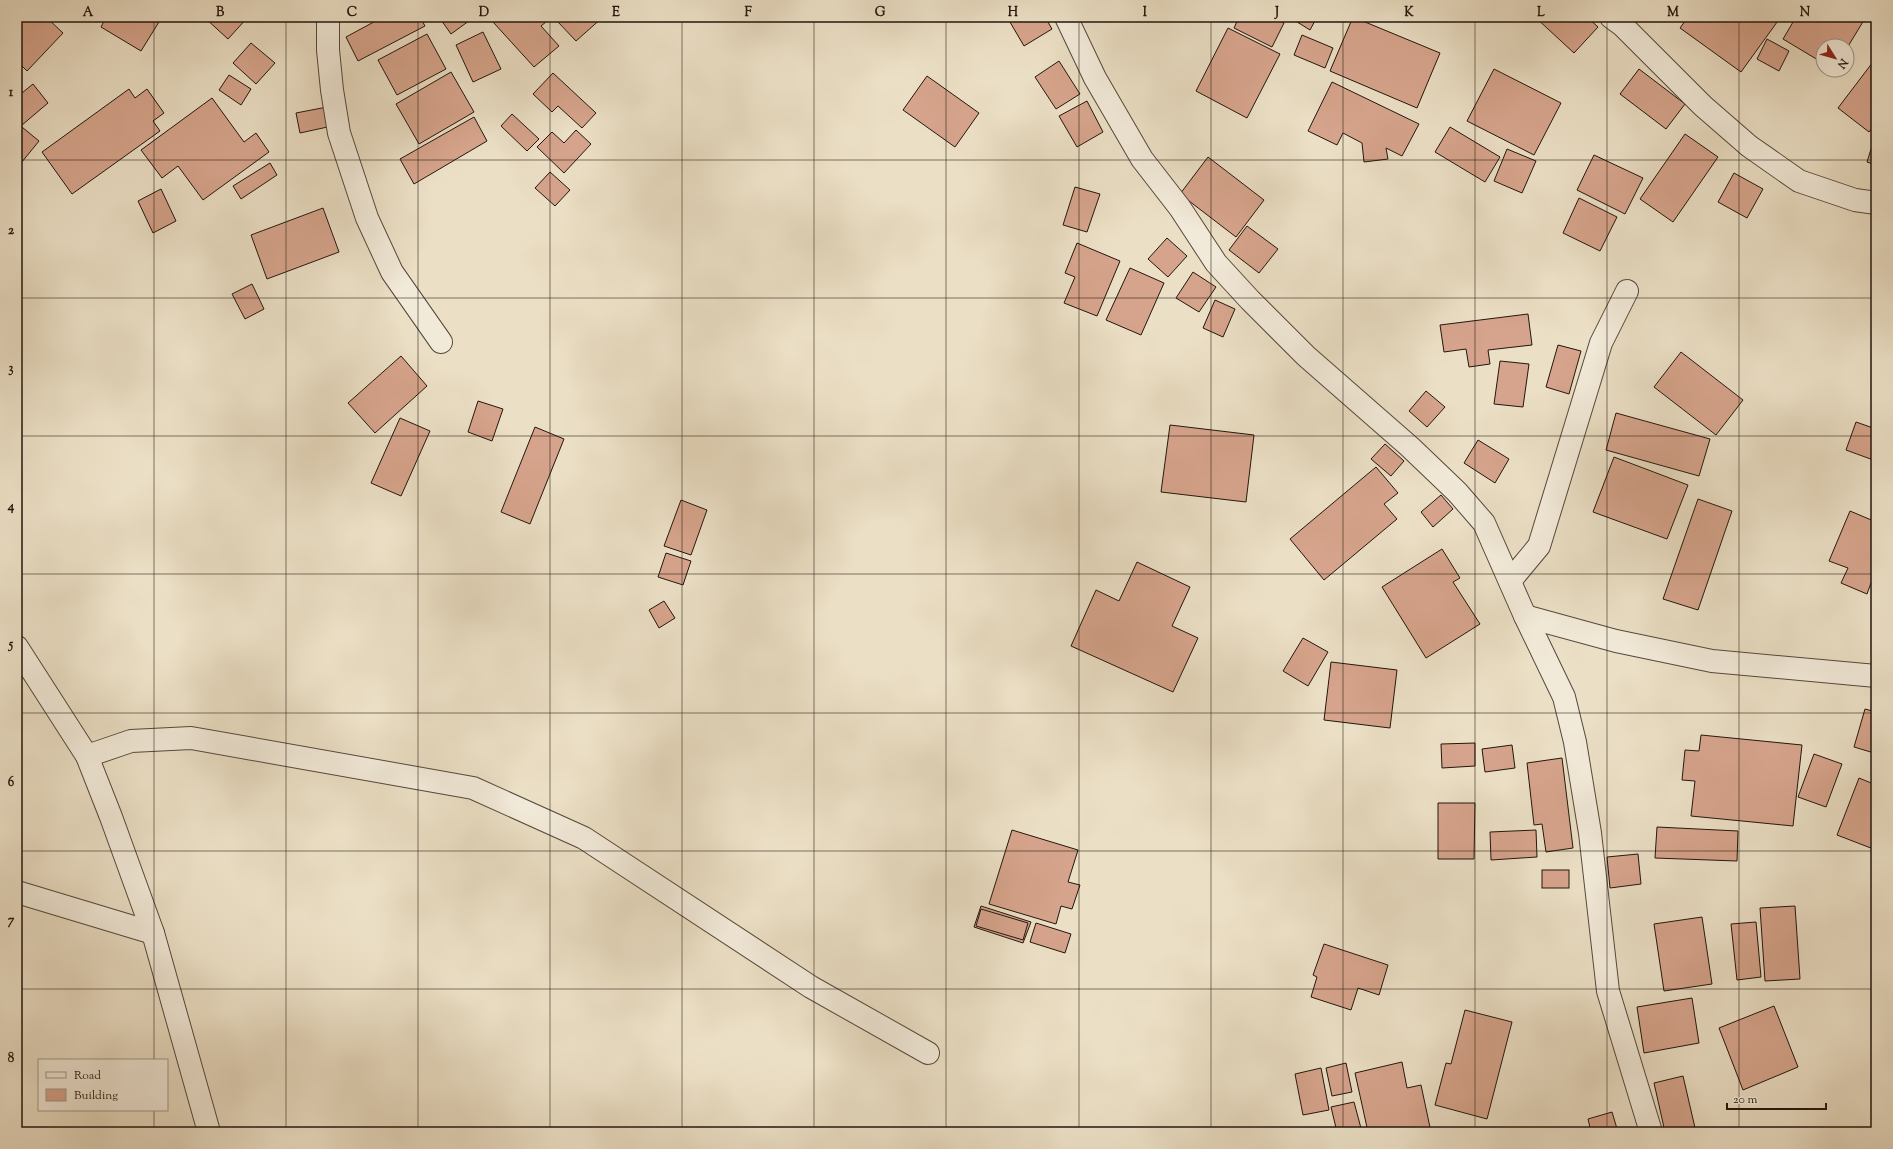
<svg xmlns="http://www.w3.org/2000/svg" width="1893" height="1149" viewBox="0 0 1893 1149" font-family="'Sorts Mill Goudy',serif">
<rect width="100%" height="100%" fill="#ebdfc5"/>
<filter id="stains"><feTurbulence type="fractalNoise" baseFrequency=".005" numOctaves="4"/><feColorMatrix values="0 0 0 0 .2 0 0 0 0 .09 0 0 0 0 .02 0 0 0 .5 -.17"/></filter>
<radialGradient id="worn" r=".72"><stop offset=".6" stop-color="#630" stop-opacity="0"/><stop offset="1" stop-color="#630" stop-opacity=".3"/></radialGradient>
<g fill="#d6a48c" stroke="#23160d">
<path d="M20,17h26l17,16 -36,38 -10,-10v-41z"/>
<path d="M106,17h56l-21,34 -40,-24z"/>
<path d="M206,17h42l-20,22 -23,-21z"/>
<path d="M383,17h37l5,9 -67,35 -12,-24z"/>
<path d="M439,17h33l1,1 -22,16z"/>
<path d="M498,17h54l-11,9 18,20 -25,21 -41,-45z"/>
<path d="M563,17h40l-27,24 -18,-19z"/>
<path d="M1007,17h38l7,12 -28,17z"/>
<path d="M1239,17h32l13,6 -12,24 -38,-19z"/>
<path d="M1296,17h21l-7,13 -16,-10z"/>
<path d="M1353,17l87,36 -23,55 -87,-37z"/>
<path d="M1535,17h52l11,10 -24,26z"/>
<path d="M1688,17h91l1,1 -39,54 -61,-44z"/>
<path d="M1796,17h62l6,3 -17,28v-2h-24v17l-40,-24z"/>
<path d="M1228,28l52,26 -33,64 -51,-27z"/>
<path d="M483,32l18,37 -28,13 -17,-37z"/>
<path d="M427,34l19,35 -49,26 -19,-35z"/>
<path d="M1302,35l31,13 -8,20 -31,-13z"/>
<path d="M1767,39l22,12 -10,20 -22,-12z"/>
<path d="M251,43l24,20 -19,21 -23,-21z"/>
<path d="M1876,58v65l-7,9 -31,-24z"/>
<path d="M1059,61l21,33 -24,15 -21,-32z"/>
<path d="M1494,69l67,34 -27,52 -67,-34z"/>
<path d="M1639,69l46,35 -19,25 -46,-35z"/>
<path d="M451,72l23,40 -55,32 -23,-40z"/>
<path d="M553,73l43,40 -14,15 -24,-22 -6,6 -19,-18z"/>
<path d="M229,75l22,14 -10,16 -22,-15z"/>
<path d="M927,76l52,37 -24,34 -52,-37z"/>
<path d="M1332,82l87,42 -17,32 -16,-8 2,11 -24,3 -2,-19 -19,-10 -6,12 -29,-14z"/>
<path d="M33,84l15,19 -26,22 -5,-6v-22z"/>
<path d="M129,89l6,9 12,-9 17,24 -11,8 7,10 -88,63 -30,-42z"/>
<path d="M212,98l32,44 12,-9 13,19 -66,48 -25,-34 -16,12 -21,-28z"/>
<path d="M1087,101l16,31 -26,15 -18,-31z"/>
<path d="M327,107l5,19 -32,7 -4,-20z"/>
<path d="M512,114l27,25 -12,12 -26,-25z"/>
<path d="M474,117l13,24 -73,43 -14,-25z"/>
<path d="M17,123l22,18 -22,27z"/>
<path d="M1450,127l50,30 -15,25 -50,-30z"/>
<path d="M576,130l15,14 -27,29 -27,-26 15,-15 12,11z"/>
<path d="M1876,133v32l-9,-3z"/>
<path d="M1685,134l33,23 -45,65 -33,-23z"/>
<path d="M1507,149l29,12 -14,32 -28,-12z"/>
<path d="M1594,155l49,23 -18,36 -48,-24z"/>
<path d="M1208,157l56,43 -28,37 -56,-43z"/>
<path d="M270,163l7,12 -36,24 -8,-13z"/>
<path d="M550,172l20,18 -15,16 -20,-18z"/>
<path d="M1734,173l29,16 -16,29 -29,-16z"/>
<path d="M1075,187l25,7 -13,38 -24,-7z"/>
<path d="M161,189l15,32 -23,12 -15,-32z"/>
<path d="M1579,198l38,19 -17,34 -37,-18z"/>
<path d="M323,208l16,44 -72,27 -16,-44z"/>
<path d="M1247,226l31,23 -19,24 -30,-23z"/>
<path d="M1167,238l20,18 -19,21 -20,-18z"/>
<path d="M1077,243l43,18 -23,55 -33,-13 11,-26 -10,-4z"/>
<path d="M1130,268l34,15 -23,52 -35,-15z"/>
<path d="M1193,272l23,15 -17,25 -23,-14z"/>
<path d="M252,284l12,25 -19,10 -13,-25z"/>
<path d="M1215,300l20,9 -12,28 -20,-9z"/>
<path d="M1528,314l4,31 -44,5 2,14 -21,3 -3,-18 -22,3 -4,-27z"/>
<path d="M1558,345l23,6 -12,43 -23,-7z"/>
<path d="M1681,352l62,48 -27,35 -62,-48z"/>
<path d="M401,356l26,30 -52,47 -27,-30z"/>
<path d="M1500,361l29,3 -6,43 -29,-3z"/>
<path d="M1426,391l19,16 -18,20 -18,-16z"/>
<path d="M478,401l25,8 -11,32 -24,-9z"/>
<path d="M1616,413l94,26 -11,37 -93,-26z"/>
<path d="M400,418l30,13 -29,65 -30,-13z"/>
<path d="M1856,422l20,7v32l-30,-11z"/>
<path d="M1170,425l84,10 -8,67 -85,-10z"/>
<path d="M535,427l29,12 -34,85 -29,-12z"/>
<path d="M1478,440l31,19 -14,24 -31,-20z"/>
<path d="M1385,444l19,17 -13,15 -20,-17z"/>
<path d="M1614,457l74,28 -21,54 -74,-27z"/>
<path d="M1376,467l22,26 -14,11 13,15 -73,61 -34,-41z"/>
<path d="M1441,495l12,14 -20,18 -12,-15z"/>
<path d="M1698,499l34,12 -34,99 -35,-11z"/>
<path d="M681,500l26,10 -16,45 -27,-9z"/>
<path d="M1850,511l26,11v60l-4,-2 -5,14 -26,-11 7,-15 -19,-7z"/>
<path d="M1442,549l18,29 -7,4 27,42 -54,34 -44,-71z"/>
<path d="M666,553l25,8 -8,24 -25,-8z"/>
<path d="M1137,562l53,25 -18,39 26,12 -25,54 -102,-46 25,-56 23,11z"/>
<path d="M664,601l11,17 -16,10 -10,-18z"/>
<path d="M1303,638l25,14 -20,34 -25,-15z"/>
<path d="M1331,662l66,8 -7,58 -66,-8z"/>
<path d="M1865,709l11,3v34l-2,7 -20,-6z"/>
<path d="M1701,735l101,10 -9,81 -102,-10 4,-35 -13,-1 3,-30 14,1z"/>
<path d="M1475,743v23l-33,2 -1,-24z"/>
<path d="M1512,745l3,23 -30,4 -3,-23z"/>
<path d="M1814,754l28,10 -16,43 -28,-10z"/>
<path d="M1562,758l11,90 -27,4 -4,-28 -8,1 -7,-62z"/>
<path d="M1859,778l17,7v65l-39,-15z"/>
<path d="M1438,803h37l-1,56h-36z"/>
<path d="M1657,827l81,4 -1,30 -82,-3z"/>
<path d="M1012,830l66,20 -10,32 12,3 -8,24 -11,-3 -5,18 -67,-20z"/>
<path d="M1536,830l1,27 -46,3 -1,-28z"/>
<path d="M1638,854l3,30 -31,4 -3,-31z"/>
<rect x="1542" y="870" width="27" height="18"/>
<path d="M981,906l50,16 -8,21 -49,-16z"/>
<path d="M1795,906l5,73 -35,2 -5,-73z"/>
<path d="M981,909l47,14 -5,17 -47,-14z"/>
<path d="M1702,917l10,67 -48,7 -10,-67z"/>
<path d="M1756,922l5,55 -24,3 -6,-56z"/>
<path d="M1036,923l35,11 -6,19 -35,-11z"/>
<path d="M1324,944l64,21 -9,30 -21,-7 -7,22 -40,-13 6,-20 -4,-2z"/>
<path d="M1692,998l7,45 -55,10 -7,-46z"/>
<path d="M1774,1006l24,61 -55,23 -24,-62z"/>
<path d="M1465,1010l47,12 -25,97 -52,-14 11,-42 5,1z"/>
<path d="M1402,1062l5,26 14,-3 10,47h-63l-13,-59z"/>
<path d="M1346,1063l6,29 -20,4 -6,-28z"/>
<path d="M1321,1068l8,42 -26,5 -8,-41z"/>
<path d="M1683,1076l13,56h-31l-11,-49z"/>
<path d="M1354,1102l8,30h-25l-6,-25z"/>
<path d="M1612,1112l6,20h-27l-3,-13z"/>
</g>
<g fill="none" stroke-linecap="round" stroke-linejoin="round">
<g stroke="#55483b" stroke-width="24">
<g id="minor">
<path d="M327,17l1,5v28l4,40 7,43 28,85 25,54 49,70"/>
<path d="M1066,17l29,61 47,81 38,49 36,55 34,37 56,56 104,91 47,45 27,31 41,93 39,81 11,45 15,91 18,158 43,141"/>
<path d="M1611,17l11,8 81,81 46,40 50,35 56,19 21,3"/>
<path d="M1510,581l29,-35 62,-203 26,-52"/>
<path d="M1525,616l91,25 96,20 164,15"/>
<path d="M17,647l70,109 24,61 42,116 56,199"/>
<path d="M87,756l44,-15 60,-3 282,50 111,50 227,149 117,66"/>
<path d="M17,892l136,41"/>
</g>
</g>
<use href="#minor" stroke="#f2ead9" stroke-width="22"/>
</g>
<path fill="none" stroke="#23160d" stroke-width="1" stroke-opacity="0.55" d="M154,17v1043M286,17v1115M418,17v1115M550,17v1115M682,17v1115M814,17v1115M946,17v1115M1079,17v1115M1211,17v1115M1343,17v1115M1475,17v1115M1607,17v1115M1739,17v1115M17,160h1859M17,298h1859M17,436h1859M17,574h1859M17,713h1859M17,851h1859M17,989h1859M154,1110v22"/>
<rect width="1893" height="1149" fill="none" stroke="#ebdfc5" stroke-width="44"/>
<rect x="38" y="1059" width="130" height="52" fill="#f2ead9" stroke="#9f9587"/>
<rect x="46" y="1072" width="20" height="6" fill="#f2ead9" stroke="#9f9587"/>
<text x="74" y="1079" font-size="12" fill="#23160d">Road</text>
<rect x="46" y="1089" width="20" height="12" fill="#d6a48c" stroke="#9f9587"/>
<text x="74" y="1099" font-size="12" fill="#23160d">Building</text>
<g transform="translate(1835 58) rotate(127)"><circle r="19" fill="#f2ead9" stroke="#9f9587"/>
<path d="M0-3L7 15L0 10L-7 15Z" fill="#8f2418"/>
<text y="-6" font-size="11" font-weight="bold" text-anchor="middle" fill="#23160d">N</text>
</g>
<path d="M1727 1103v6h99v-6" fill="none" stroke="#23160d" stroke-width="2"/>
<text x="1733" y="1103" font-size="12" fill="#23160d" stroke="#f2ead9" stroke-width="3" paint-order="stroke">20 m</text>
<rect x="22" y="22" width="1849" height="1105" fill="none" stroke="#23160d" stroke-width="1.5"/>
<g font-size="13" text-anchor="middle" font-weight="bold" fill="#23160d">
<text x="88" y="16">A</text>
<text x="220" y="16">B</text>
<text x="352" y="16">C</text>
<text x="484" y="16">D</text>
<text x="616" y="16">E</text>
<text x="748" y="16">F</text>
<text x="880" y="16">G</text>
<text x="1013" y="16">H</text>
<text x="1145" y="16">I</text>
<text x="1277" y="16">J</text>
<text x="1409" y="16">K</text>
<text x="1541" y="16">L</text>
<text x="1673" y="16">M</text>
<text x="1805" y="16">N</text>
<text x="11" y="96">1</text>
<text x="11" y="234">2</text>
<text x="11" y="372">3</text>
<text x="11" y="510">4</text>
<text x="11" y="648">5</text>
<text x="11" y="786">6</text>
<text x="11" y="924">7</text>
<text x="11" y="1062">8</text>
</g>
<rect width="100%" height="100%" filter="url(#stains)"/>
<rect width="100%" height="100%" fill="url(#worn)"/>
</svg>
